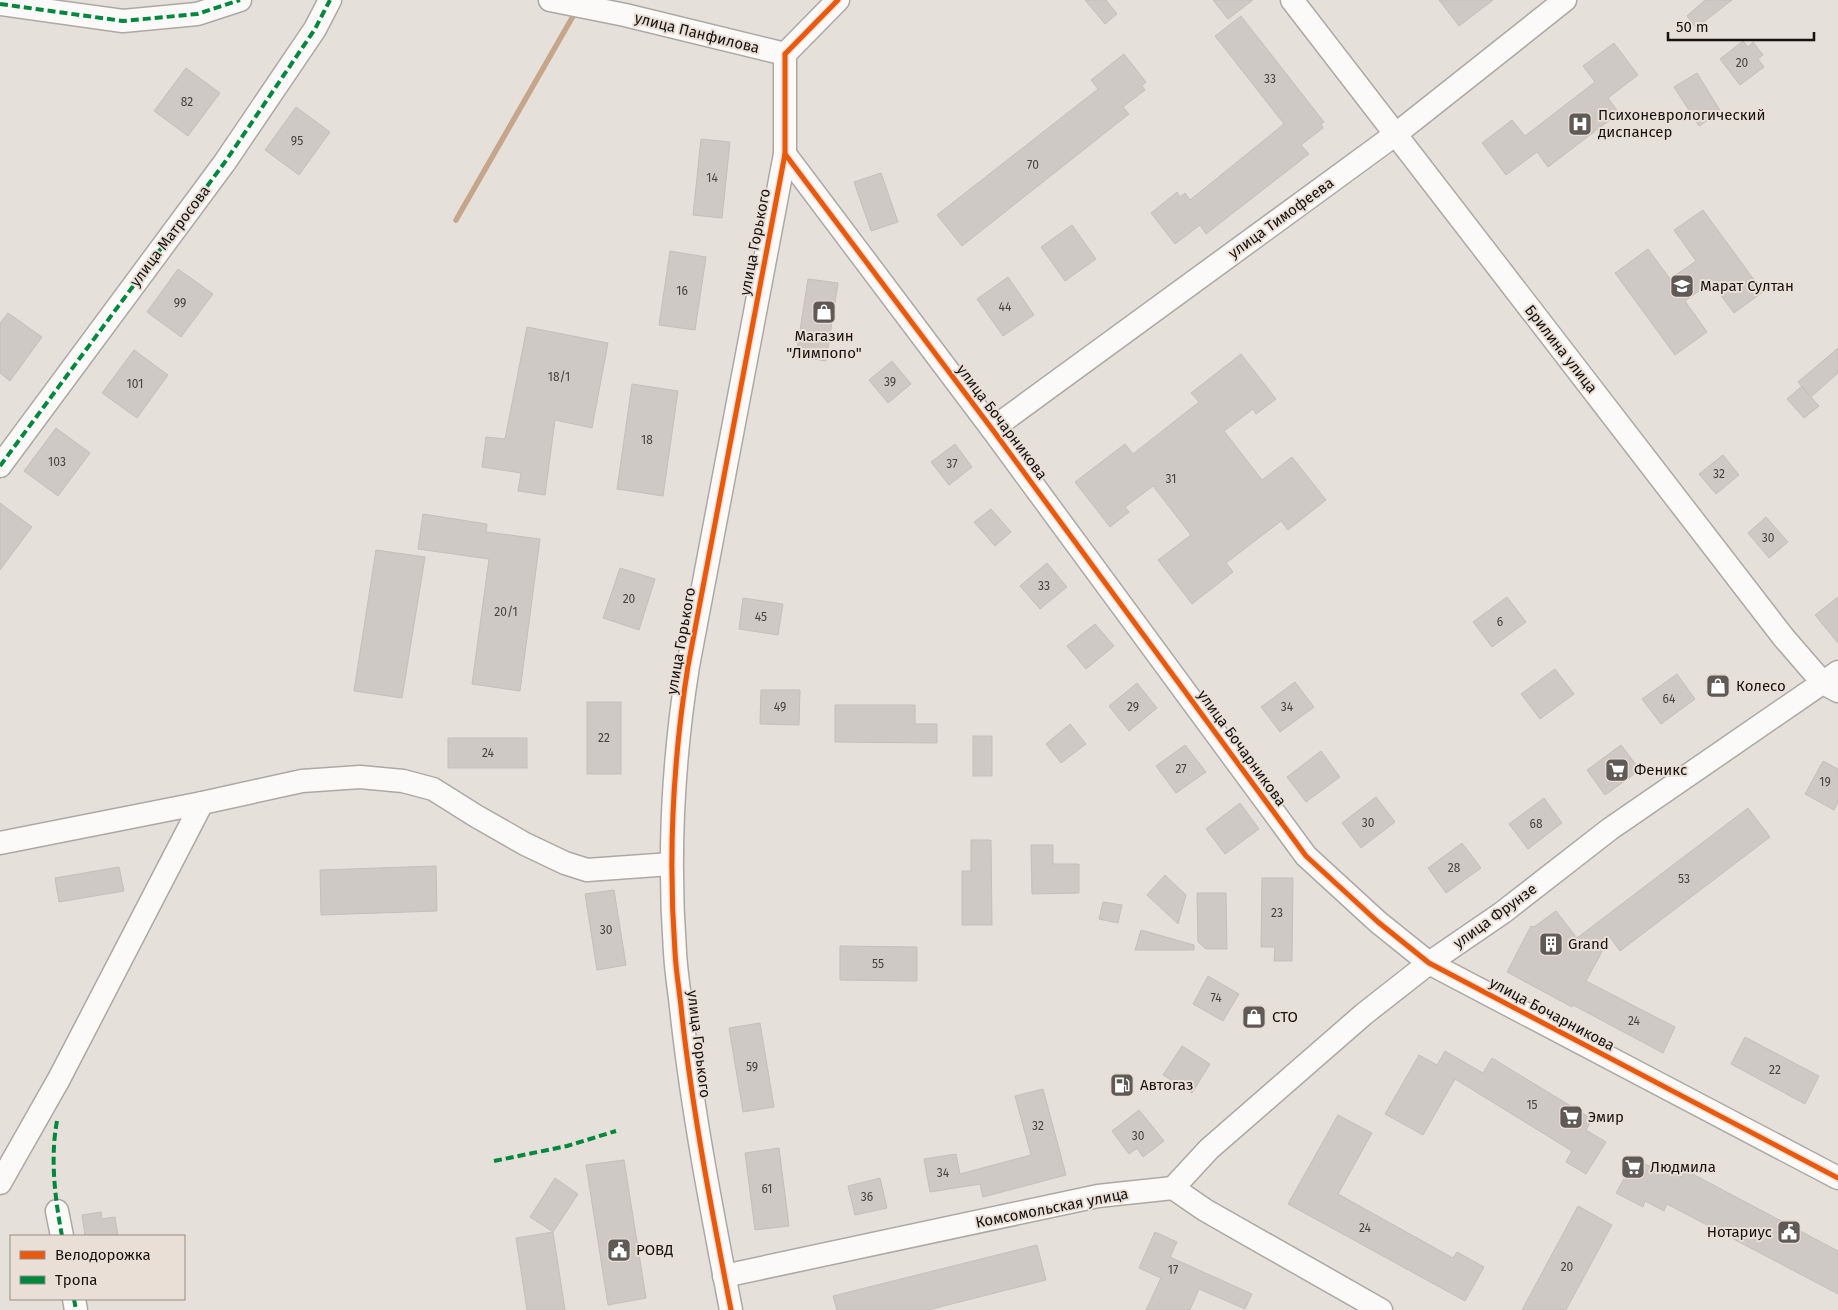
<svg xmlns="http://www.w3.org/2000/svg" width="1838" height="1310" viewBox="0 0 1838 1310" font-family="'Fira Sans',sans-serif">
<rect width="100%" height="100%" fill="#e6e0da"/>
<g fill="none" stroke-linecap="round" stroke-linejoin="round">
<path stroke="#c6a68b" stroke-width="5.5" d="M456,220l120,-209"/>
</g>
<g fill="#cec9c4" stroke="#c3bfbb">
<path d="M1085,0h21l11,14 -12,10z"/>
<path d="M1213,0h40l-25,19z"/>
<path d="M1439,0h54l-34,26z"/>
<path d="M1705,0h27l-36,28 -9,-12z"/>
<path d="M1241,16l83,106 -3,2 2,4 -22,17 8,9 -103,80 -6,-9 -25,19 -24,-31 26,-21 3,5 5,-4 5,7 94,-76 -69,-88z"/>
<path d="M1743,41l5,6 5,-5 10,13 -5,4 6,8 -24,18 -20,-26z"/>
<path d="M1614,43l24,32 -30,23 11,15 -71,54 -11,-15 -31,23 -24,-32 30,-23 13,16 70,-54 -12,-16z"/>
<path d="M1124,54l22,28 -4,4 3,4 -22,17 6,7 -167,132 -25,-31 161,-126 -7,-9z"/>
<path d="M186,68l34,25 -32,43 -34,-25z"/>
<path d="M1697,73l24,39 -22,14 -25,-39z"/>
<path d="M296,107l34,25 -31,43 -34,-25z"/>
<path d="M701,139l29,3 -8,76 -29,-3z"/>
<path d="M881,173l17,49 -27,9 -17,-49z"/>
<path d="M1703,210l60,82 -29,21 -23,-31 -26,19 22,31 -32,23 -60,-82 33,-24 22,30 26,-18 -22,-31z"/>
<path d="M1072,225l24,34 -31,22 -24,-34z"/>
<path d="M670,251l36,6 -11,73 -36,-5z"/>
<path d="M178,269l35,25 -32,43 -34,-25z"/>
<path d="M1008,277l26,38 -31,21 -26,-37z"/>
<path d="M808,279l30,4 -12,78 -30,-5z"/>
<path d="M8,313l34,24 -32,44 -10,-8v-50z"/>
<path d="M527,327l81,16 -16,85 -37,-8 -10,75 -27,-4 3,-18 -39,-6 4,-30 19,2z"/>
<path d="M1838,348v25l-27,24 8,9 -15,12 -17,-19 15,-13 8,10 -12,-14z"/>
<path d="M134,350l34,25 -31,43 -35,-25z"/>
<path d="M1241,354l35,45 -20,15 -3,-5 -29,22 38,49 30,-23 34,43 -38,30 -7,-9 -55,42 7,9 -41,32 -34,-44 33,-25 -38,-49 -28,21 4,5 -19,15 -35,-45 50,-38 8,10 66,-52 -8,-9z"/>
<path d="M892,361l19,23 -23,19 -19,-23z"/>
<path d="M632,384l46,7 -15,105 -46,-7z"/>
<path d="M56,428l34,25 -32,43 -34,-25z"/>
<path d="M955,444l17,23 -23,18 -18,-23z"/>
<path d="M1723,455l16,20 -23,19 -17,-20z"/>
<path d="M0,503l32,24 -32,43z"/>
<path d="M991,509l20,23 -16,14 -21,-24z"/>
<path d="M423,514l64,10 -1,8 54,7 -20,152 -48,-7 17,-125 -71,-10z"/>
<path d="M1766,517l22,25 -19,16 -21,-25z"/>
<path d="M376,550l49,7 -23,141 -48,-7z"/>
<path d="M1047,563l20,24 -27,22 -20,-23z"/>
<path d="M620,568l35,11 -16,51 -36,-12z"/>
<path d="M1507,597l19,25 -34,25 -19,-25z"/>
<path d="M1838,597v46l-23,-28z"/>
<path d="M743,598l40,6 -5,31 -39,-6z"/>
<path d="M1095,624l19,22 -28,23 -19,-23z"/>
<path d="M1555,669l19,25 -34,25 -19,-25z"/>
<path d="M1677,674l18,25 -34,25 -19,-25z"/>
<path d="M1295,682l19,25 -34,25 -19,-25z"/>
<path d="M1137,683l20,25 -28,23 -20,-25z"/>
<path d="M761,690h39l-1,35 -39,-1z"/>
<rect x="587" y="702" width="34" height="72"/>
<path d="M835,705h80v19h22v19l-102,-1z"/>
<path d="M1070,724l16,20 -25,19 -15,-19z"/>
<rect x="973" y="736" width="19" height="40"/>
<rect x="448" y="738" width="79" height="30"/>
<path d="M1185,745l21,27 -30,21 -20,-27z"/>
<path d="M1621,745l19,25 -35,25 -18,-25z"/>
<path d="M1321,751l19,26 -34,25 -19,-25z"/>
<path d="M1823,761l15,8v33l-4,8 -29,-16z"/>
<path d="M1376,797l19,25 -34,26 -19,-25z"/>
<path d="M1544,798l18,25 -34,26 -19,-25z"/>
<path d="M1240,803l19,26 -34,25 -19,-25z"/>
<path d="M1748,808l22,29 -150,114 -10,-14 -24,44 89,46 -12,26 -90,-48 -1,2 -65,-35 24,-46 3,1 22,-16 21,27z"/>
<path d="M971,840h20l1,85h-30v-54h9z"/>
<path d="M1462,843l19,25 -35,25 -18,-25z"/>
<path d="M1031,845h22v19h26v29l-47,1z"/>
<path d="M436,866l1,45 -116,4 -1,-45z"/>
<path d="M119,867l5,24 -65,11 -4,-24z"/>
<path d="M1165,875l21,20 -8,29 -31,-29z"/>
<path d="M1262,878h31l-1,83h-18l1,-14h-14z"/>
<path d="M614,890l12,75 -29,5 -12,-76z"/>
<path d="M1197,893h29l1,56h-21l-8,-7z"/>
<path d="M1103,902l19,3 -4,18 -19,-4z"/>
<path d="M1141,930l53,15v5h-59z"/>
<path d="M840,946l77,1v34l-77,-1z"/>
<path d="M1208,976l31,18 -16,27 -30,-17z"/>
<path d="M760,1023l14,84 -31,5 -14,-84z"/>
<path d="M1745,1037l74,39 -14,28 -74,-40z"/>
<path d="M1182,1046l28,18 -18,29 -29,-18z"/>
<path d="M1445,1051l38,22 9,-15 100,61 -6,11 20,12 -20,32 -20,-12 6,-11 -117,-72 -32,56 -38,-21 34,-59 18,10z"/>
<path d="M1043,1089l23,86 -83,22 -3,-13 -50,8 -6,-33 32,-5 4,20 71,-19 -16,-59z"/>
<path d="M1139,1110l25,31 -21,16 -6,-9 -8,6 -17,-23z"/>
<path d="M1338,1115l34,18 -34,61 115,64 4,-6 27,15 -19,34 -177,-97z"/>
<path d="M779,1148l10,78 -34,4 -10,-77z"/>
<path d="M1635,1159l26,13 2,-5 19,10 3,-7 153,81v43l-171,-90 -3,7 -19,-10 -2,6 -27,-14z"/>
<path d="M624,1160l22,138 -38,7 -22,-140z"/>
<path d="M555,1178l23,16 -25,38 -23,-15z"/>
<path d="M880,1178l7,30 -32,7 -7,-29z"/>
<path d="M1578,1206l34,19 -46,85h-44z"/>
<path d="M101,1212l1,7 13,-2 3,19h-33l-3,-21z"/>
<path d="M553,1232l12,78h-38l-11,-72z"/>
<path d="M1155,1232l22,10 -7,15 82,37 -7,15 -46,-20 -9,21h-44l15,-32 -22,-10z"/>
<path d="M1037,1245l9,35 -118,30h-91l-4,-14z"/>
</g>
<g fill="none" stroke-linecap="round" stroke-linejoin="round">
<g stroke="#ada8a4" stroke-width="25">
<g id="minor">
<path d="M550,0l75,15 160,39"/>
<path d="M1292,0l492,638 39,45 15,8"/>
<path d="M0,4l123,17 74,-7 43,-14"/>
<path d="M785,154l207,275 314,427 72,66 51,41 409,215"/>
<path d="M992,429l404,-295 169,-134"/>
<path d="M0,466l225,-304 90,-133 15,-29"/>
<path d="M0,843l202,-40 100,-22 58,-4 43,4 30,8 43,27 49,28 40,19 22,7 84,-6"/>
<path d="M0,1183l59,-104 143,-276"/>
<path d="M1173,1188l36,-39 155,-135 65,-51 73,-50 108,-84 228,-157"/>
<path d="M57,1211l5,25"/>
<path d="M724,1276l374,-80 75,-8 32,22 176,100"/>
<path d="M74,1299l2,11"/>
<path d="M731,1310c-19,-98 -38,-196 -49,-294 -2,-22 -6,-43 -7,-64 -7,-96 -2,-192 13,-286l97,-512v-100l53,-54"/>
</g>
</g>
<use href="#minor" stroke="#fbfaf9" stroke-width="22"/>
<g stroke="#00873e" stroke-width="4" stroke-dasharray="8 4" stroke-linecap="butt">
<path d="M0,4l123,17 74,-7 43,-14"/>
<path d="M0,466l225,-304 90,-133 15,-29"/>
<path d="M57,1121c-7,37 -2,78 5,115"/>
<path d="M494,1161l73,-15 49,-15"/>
<path d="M74,1299l2,11"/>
</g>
<g stroke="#eadfd6" stroke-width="8">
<g id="cycleway">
<path d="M785,154l207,275 314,427 72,66 51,41 409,215"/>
<path d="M731,1310c-19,-98 -38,-196 -49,-294 -2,-22 -6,-43 -7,-64 -7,-96 -2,-192 13,-286l97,-512v-100l53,-54"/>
</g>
</g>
<use href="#cycleway" stroke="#e8590c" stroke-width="5"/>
</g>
<defs>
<g id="hospital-square" transform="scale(1.25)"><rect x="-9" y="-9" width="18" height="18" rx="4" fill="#5f5a56" stroke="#eadfd6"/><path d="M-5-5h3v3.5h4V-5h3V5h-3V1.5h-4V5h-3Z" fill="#fff"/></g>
<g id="school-square" transform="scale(1.25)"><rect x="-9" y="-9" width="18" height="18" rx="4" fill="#5f5a56" stroke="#eadfd6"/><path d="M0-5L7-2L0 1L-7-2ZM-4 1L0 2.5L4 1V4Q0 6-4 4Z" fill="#fff"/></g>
<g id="shop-square" transform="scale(1.25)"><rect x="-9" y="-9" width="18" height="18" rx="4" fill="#5f5a56" stroke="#eadfd6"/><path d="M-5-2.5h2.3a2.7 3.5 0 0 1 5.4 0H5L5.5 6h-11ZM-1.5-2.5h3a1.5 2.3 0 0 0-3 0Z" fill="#fff"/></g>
<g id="supermarket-square" transform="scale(1.25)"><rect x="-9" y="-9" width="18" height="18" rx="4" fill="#5f5a56" stroke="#eadfd6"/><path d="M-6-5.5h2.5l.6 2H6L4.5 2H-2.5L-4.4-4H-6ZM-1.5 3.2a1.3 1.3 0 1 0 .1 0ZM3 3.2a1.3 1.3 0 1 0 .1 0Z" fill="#fff"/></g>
<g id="building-square" transform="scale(1.25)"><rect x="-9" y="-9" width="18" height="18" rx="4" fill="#5f5a56" stroke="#eadfd6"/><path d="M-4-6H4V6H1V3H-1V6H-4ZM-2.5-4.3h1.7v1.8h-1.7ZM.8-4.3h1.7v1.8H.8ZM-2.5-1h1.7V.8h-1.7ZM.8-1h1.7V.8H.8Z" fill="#fff"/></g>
<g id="fuel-square" transform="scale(1.25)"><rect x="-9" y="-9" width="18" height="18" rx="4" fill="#5f5a56" stroke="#eadfd6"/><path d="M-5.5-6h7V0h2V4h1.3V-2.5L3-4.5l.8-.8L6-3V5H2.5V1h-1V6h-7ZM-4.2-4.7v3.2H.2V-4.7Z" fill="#fff"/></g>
<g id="civic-square" transform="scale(1.25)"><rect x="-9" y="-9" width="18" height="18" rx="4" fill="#5f5a56" stroke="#eadfd6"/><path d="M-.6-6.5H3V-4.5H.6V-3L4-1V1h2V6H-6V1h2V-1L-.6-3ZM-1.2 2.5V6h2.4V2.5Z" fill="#fff"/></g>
</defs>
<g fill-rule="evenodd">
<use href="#hospital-square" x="1580" y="124"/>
<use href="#school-square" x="1682" y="286"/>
<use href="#shop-square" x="824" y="312"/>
<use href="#shop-square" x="1718" y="686"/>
<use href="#supermarket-square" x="1617" y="770"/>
<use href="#building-square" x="1551" y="944"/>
<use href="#shop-square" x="1254" y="1017"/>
<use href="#fuel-square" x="1122" y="1085"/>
<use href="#supermarket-square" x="1571" y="1117"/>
<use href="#supermarket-square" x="1633" y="1167"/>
<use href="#civic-square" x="1789" y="1232"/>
<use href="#civic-square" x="619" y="1250"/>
</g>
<g text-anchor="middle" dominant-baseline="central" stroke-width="4" stroke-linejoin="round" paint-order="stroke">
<g font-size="12" fill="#46423e">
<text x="1742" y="63">20</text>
<text x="1270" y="79">33</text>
<text x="187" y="102">82</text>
<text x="297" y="141">95</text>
<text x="1033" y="165">70</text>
<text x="712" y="178">14</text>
<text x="682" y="291">16</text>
<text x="180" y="303">99</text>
<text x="1005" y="307">44</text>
<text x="559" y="377">18/1</text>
<text x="890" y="382">39</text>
<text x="135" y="384">101</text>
<text x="647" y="440">18</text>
<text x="57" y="462">103</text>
<text x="952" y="464">37</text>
<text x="1719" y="474">32</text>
<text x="1171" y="479">31</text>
<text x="1768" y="538">30</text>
<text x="1044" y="586">33</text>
<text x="629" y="599">20</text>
<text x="506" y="612">20/1</text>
<text x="761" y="617">45</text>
<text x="1500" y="622">6</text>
<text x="1669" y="699">64</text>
<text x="780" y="707">49</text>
<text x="1133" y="707">29</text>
<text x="1287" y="707">34</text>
<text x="604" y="738">22</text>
<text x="488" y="753">24</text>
<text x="1181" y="769">27</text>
<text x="1825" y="782">19</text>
<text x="1368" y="823">30</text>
<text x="1536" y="824">68</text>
<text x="1454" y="868">28</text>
<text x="1684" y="879">53</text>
<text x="1277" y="913">23</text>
<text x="606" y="930">30</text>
<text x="878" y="964">55</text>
<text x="1216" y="998">74</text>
<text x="1634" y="1021">24</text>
<text x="752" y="1067">59</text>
<text x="1775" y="1070">22</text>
<text x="1532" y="1105">15</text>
<text x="1038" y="1126">32</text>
<text x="1138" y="1136">30</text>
<text x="943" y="1173">34</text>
<text x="767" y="1189">61</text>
<text x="867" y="1197">36</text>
<text x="1365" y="1228">24</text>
<text x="1567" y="1267">20</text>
<text x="1173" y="1270">17</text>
</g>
<g font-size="15" fill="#16120f" stroke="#eadfd6">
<text transform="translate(697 33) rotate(14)">улица Панфилова</text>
<text transform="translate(1281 218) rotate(-36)">улица Тимофеева</text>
<text transform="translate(170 236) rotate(-53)">улица Матросова</text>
<text transform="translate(755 242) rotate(-79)">улица Горького</text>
<text transform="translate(1561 349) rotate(52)">Брилина улица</text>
<text transform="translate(1002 422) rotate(53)">улица Бочарникова</text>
<text transform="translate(681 641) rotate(-80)">улица Горького</text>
<text transform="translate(1242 748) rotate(54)">улица Бочарникова</text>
<text transform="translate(1495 916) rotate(-36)">улица Фрунзе</text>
<text transform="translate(1552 1014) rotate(28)">улица Бочарникова</text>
<text transform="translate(699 1044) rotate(83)">улица Горького</text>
<text transform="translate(1052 1208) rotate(-11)">Комсомольская улица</text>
</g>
<g font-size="15" fill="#16120f" stroke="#eadfd6" text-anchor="start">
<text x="1598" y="115">Психоневрологический<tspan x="1598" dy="17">диспансер</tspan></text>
<text x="1700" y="286">Марат Султан</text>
<text x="824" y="336" text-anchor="middle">Магазин<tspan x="824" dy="17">"Лимпопо"</tspan></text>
<text x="1736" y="686">Колесо</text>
<text x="1634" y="770">Феникс</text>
<text x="1568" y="944">Grand</text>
<text x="1272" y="1017">СТО</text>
<text x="1140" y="1085">Автогаз</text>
<text x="1588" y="1117">Эмир</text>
<text x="1650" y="1167">Людмила</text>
<text x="1772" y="1232" text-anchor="end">Нотариус</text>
<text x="636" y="1250">РОВД</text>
</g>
</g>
<rect x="10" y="1235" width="175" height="65" fill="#eadfd6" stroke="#958d86"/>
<rect x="20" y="1251" width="25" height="8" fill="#e8590c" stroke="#958d86"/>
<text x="55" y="1260" font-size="15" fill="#16120f">Велодорожка</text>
<rect x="20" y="1276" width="25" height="8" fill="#00873e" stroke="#958d86"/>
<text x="55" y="1285" font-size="15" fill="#16120f">Тропа</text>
<path d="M1668 32v8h146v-8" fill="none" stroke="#16120f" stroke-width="2.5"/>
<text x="1676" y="32" font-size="15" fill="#16120f" stroke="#eadfd6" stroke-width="4" paint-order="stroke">50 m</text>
</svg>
